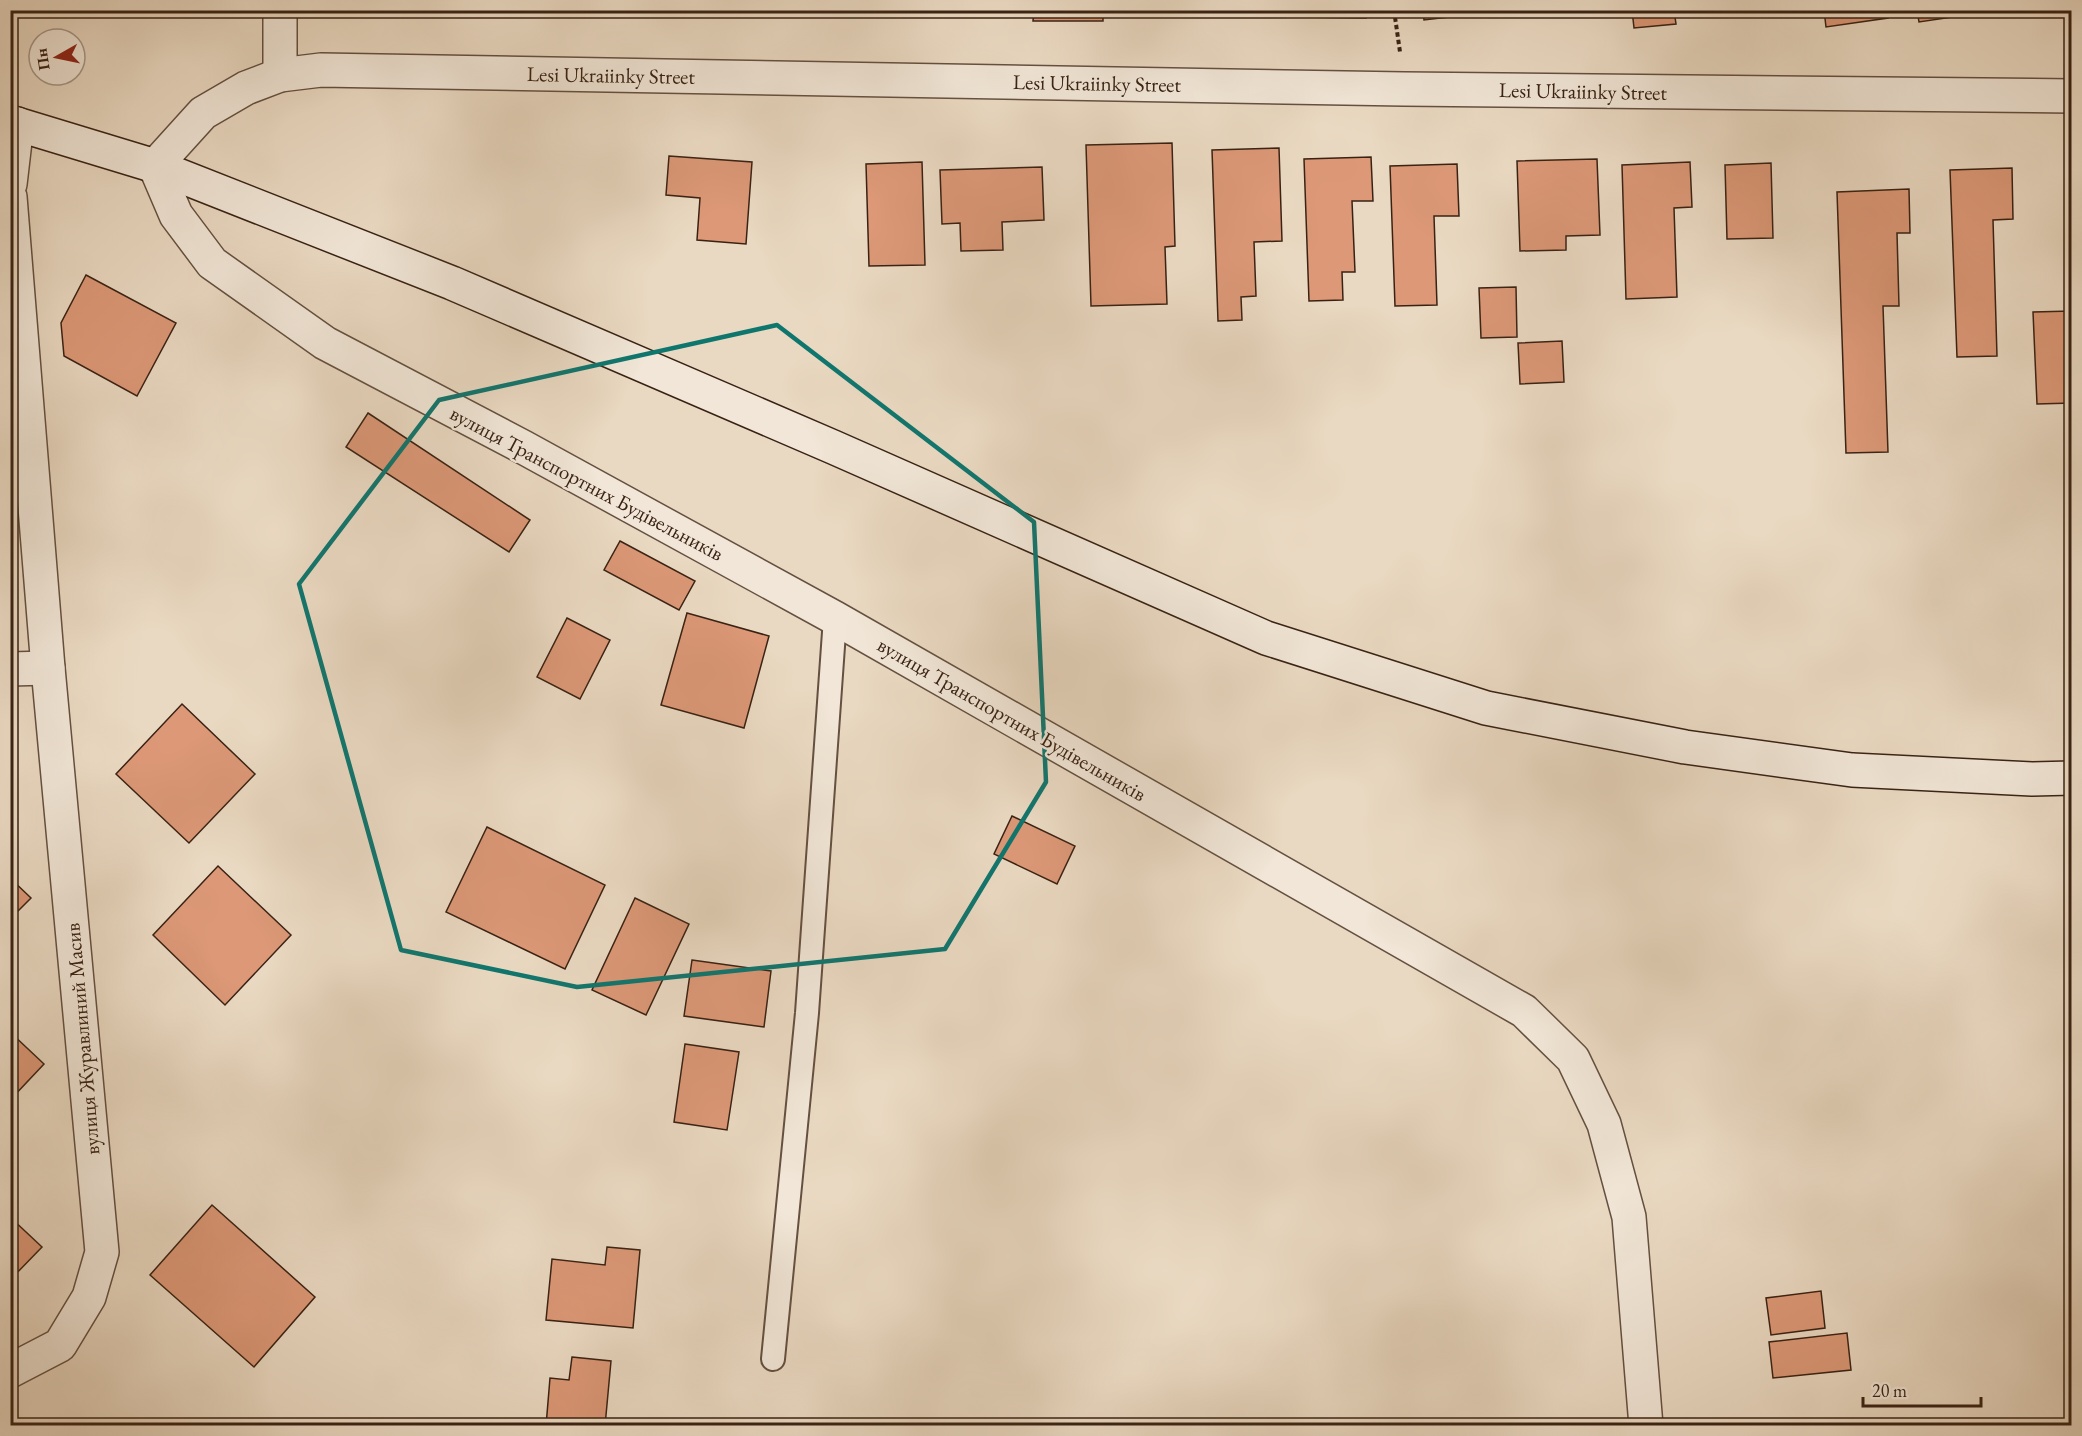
<svg xmlns="http://www.w3.org/2000/svg" width="2082" height="1436" viewBox="0 0 2082 1436" font-family="'EB Garamond',serif">
<rect width="100%" height="100%" fill="#ead9c2"/>
<filter id="stains"><feTurbulence type="fractalNoise" baseFrequency=".00333" numOctaves="4"/><feColorMatrix values="0 0 0 0 .2 0 0 0 0 .09 0 0 0 0 .02 0 0 0 .5 -.17"/></filter>
<radialGradient id="worn" r=".72"><stop offset=".6" stop-color="#630" stop-opacity="0"/><stop offset="1" stop-color="#630" stop-opacity=".3"/></radialGradient>
<g fill="#dc9877" stroke="#392214" stroke-width="1.5">
<path d="M868,10h49v1l-49,5z"/>
<path d="M1034,10h69v11h-70z"/>
<rect x="1171" y="10" width="62" height="7"/>
<path d="M1299,10h67v8l-67,-1z"/>
<path d="M1423,10h69v2l-68,8z"/>
<path d="M1632,10h42l2,14 -42,4z"/>
<path d="M1824,10h63l1,8 -62,9z"/>
<path d="M1917,10h69l1,2 -68,10z"/>
<path d="M1172,143l3,103 -10,1 2,57 -76,2 -5,-161z"/>
<path d="M1279,148l3,93 -28,1 2,54 -15,1 1,23 -24,1 -6,-171z"/>
<path d="M669,156l83,6 -6,82 -49,-4 3,-42 -34,-3z"/>
<path d="M1371,157l2,44h-21l3,71h-13l1,28 -34,1 -5,-142z"/>
<path d="M1597,159l3,76 -34,1v14l-46,1 -3,-90z"/>
<path d="M922,162l3,103 -56,1 -3,-102z"/>
<path d="M1690,162l2,45 -18,1 3,89 -51,2 -4,-134z"/>
<path d="M1771,163l2,75 -46,1 -2,-74z"/>
<path d="M1457,164l2,52h-25l3,89 -42,1 -5,-140z"/>
<path d="M1042,167l2,53 -42,2 1,28 -42,1 -1,-28 -18,1 -2,-54z"/>
<path d="M2012,168l1,51 -20,1 4,136 -40,1 -7,-187z"/>
<path d="M1909,189l1,44h-13l2,73h-16l5,146 -42,1 -9,-261z"/>
<path d="M86,275l90,48 -39,73 -73,-40 -3,-33z"/>
<path d="M1516,287l1,50 -36,1 -2,-50z"/>
<path d="M2072,311v92l-35,1 -4,-92z"/>
<path d="M1562,341l2,41 -44,2 -2,-41z"/>
<path d="M368,413l162,107 -21,32 -163,-105z"/>
<path d="M620,541l75,40 -16,29 -75,-40z"/>
<path d="M687,613l82,23 -25,92 -83,-23z"/>
<path d="M567,618l43,22 -30,59 -43,-22z"/>
<path d="M182,704l73,70 -66,69 -73,-69z"/>
<path d="M1012,816l63,30 -18,38 -63,-30z"/>
<path d="M487,827l118,58 -40,84 -119,-57z"/>
<path d="M218,866l73,69 -66,70 -72,-70z"/>
<path d="M10,878l21,20 -21,21z"/>
<path d="M635,898l54,26 -43,91 -54,-25z"/>
<path d="M692,960l79,11 -7,56 -80,-11z"/>
<path d="M10,1032l34,32 -34,36z"/>
<path d="M685,1044l54,8 -12,78 -53,-8z"/>
<path d="M212,1205l103,92 -61,70 -104,-92z"/>
<path d="M10,1217l32,30 -32,33z"/>
<path d="M607,1247l33,3 -7,78 -87,-8 6,-61 53,6z"/>
<path d="M1821,1291l4,37 -54,7 -5,-37z"/>
<path d="M1847,1333l4,37 -78,8 -4,-36z"/>
<path d="M572,1357l39,4 -6,65h-59l4,-48 19,2z"/>
</g>
<g fill="none" stroke-linecap="round" stroke-linejoin="round">
<g stroke="#655040" stroke-width="26">
<path id="service" d="M773,1359l34,-346 28,-395"/>
</g>
<g stroke="#655040" stroke-width="36">
<g id="minor">
<path d="M280,10v65"/>
<path d="M10,184l7,-60"/>
<path d="M10,197l38,471 54,584 -13,45 -29,48 -50,26"/>
<path d="M10,669l38,-1"/>
<path d="M1646,1426l-17,-209 -25,-93 -31,-65 -49,-48 -689,-393 -312,-171 -198,-104 -113,-80 -36,-48 -21,-49 48,-53 43,-25 34,-13 41,-5 1083,19 668,7"/>
</g>
</g>
<g stroke="#392214" stroke-width="36">
<path id="secondary" d="M10,122l145,44 297,117 381,164 433,191 220,70 199,39 167,23 180,9 40,-1"/>
</g>
<path stroke="#392214" stroke-width="4" stroke-dasharray="4.5 3" stroke-linecap="butt" d="M1394,10l6,42"/>
<use href="#service" stroke="#f1e6d7" stroke-width="22"/>
<use href="#minor" stroke="#f1e6d7" stroke-width="33"/>
<use href="#secondary" stroke="#f1e6d7" stroke-width="33"/>
</g>
<path fill="none" stroke="#0f766e" stroke-width="4.5" stroke-linejoin="round" d="M777,325l257,197 12,260 -101,167 -368,38 -176,-37 -102,-366 140,-184z"/>
<g text-anchor="middle" dominant-baseline="central" stroke-width="5" stroke-linejoin="round" paint-order="stroke">
<g font-size="21" fill="#392214" stroke="#f1e6d7">
<text transform="translate(611 75) rotate(1)">Lesi Ukraiinky Street</text>
<text transform="translate(1097 83) rotate(1)">Lesi Ukraiinky Street</text>
<text transform="translate(1583 91) rotate(1)">Lesi Ukraiinky Street</text>
<text transform="translate(587 483) rotate(28)">вулиця Транспортних Будівельників</text>
<text transform="translate(1012 719) rotate(30)">вулиця Транспортних Будівельників</text>
<text transform="translate(82 1039) rotate(-95)">вулиця Журавлиний Масив</text>
</g>
</g>
<rect width="2082" height="1436" fill="none" stroke="#ead9c2" stroke-width="36"/>
<rect x="12" y="12" width="2058" height="1412" fill="none" stroke="#392214" stroke-width="3"/>
<rect x="18" y="18" width="2046" height="1400" fill="none" stroke="#392214" stroke-width="1.5"/>
<g transform="translate(57 57) rotate(261)"><circle r="28" fill="#f1e6d7" stroke="#a79889" stroke-width="1.5"/>
<path d="M0-4.5L10 22L0 15L-10 22Z" fill="#8f2418"/>
<text y="-9" font-size="16" font-weight="bold" text-anchor="middle" fill="#392214">Пн</text>
</g>
<path d="M1863 1397v9h118v-9" fill="none" stroke="#392214" stroke-width="3"/>
<text x="1872" y="1397" font-size="18" fill="#392214" stroke="#f1e6d7" stroke-width="4.5" paint-order="stroke">20 m</text>
<rect width="100%" height="100%" filter="url(#stains)"/>
<rect width="100%" height="100%" fill="url(#worn)"/>
</svg>
